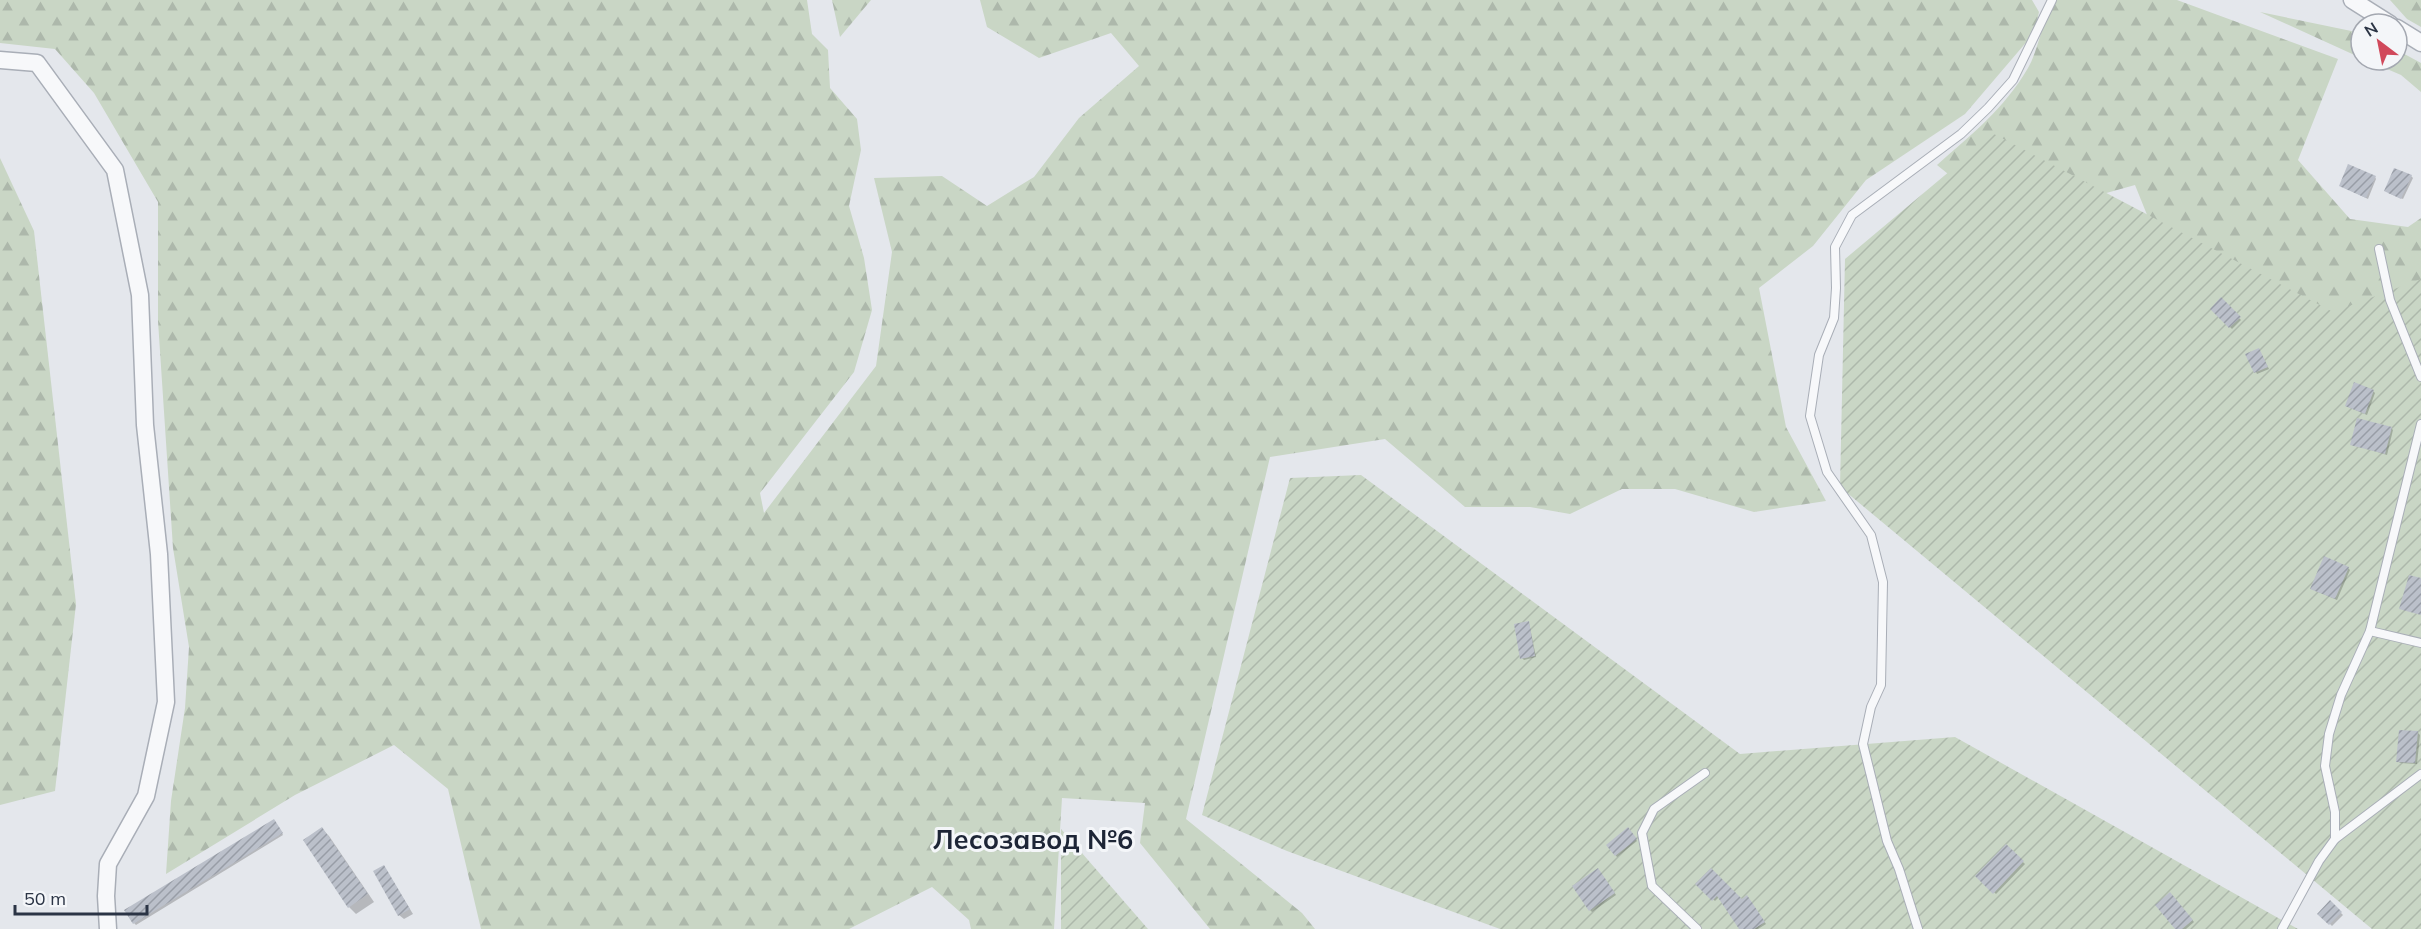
<svg xmlns="http://www.w3.org/2000/svg" width="2421" height="929" viewBox="0 0 2421 929" font-family="Mulish,sans-serif">
<defs>
<pattern id="forest-firs" width="22" height="20" patternUnits="userSpaceOnUse" patternTransform="scale(1.5)"><rect width="22" height="20" fill="#c9d6c5"/><path d="M5 1l3.5 6h-7zM16 11l3.5 6h-7z" fill="#adb8ab"/></pattern>
<pattern id="garden-furrows" width="10" height="10" patternUnits="userSpaceOnUse" patternTransform="scale(1.5)"><rect width="10" height="10" fill="#c9d6c5"/><path d="M-1 1l2-2M0 10L10 0M9 11l2-2" fill="none" stroke="#adb8ab"/></pattern>
<pattern id="building-hatch" width="6" height="6" patternUnits="userSpaceOnUse" patternTransform="scale(1.5)"><rect width="6" height="6" fill="#bbc0ca"/><path d="M-1 1l2-2M0 6l6-6M5 7l2-2" fill="none" stroke="#989da6"/></pattern>
</defs>
<rect width="100%" height="100%" fill="#e4e7ec"/>
<g fill="url(#forest-firs)">
<path d="M0,0h807l5,34 16,16 2,38 27,31 4,31 -12,56 15,52 8,52 -18,62 -94,121 4,20 112,-147 16,-114 -18,-74 68,-2 45,30 47,-29 45,-59 60,-52 -28,-33 -72,25 -52,-31 -7,-27h1052l7,12 -3,14 -7,13 -64,75 -99,66 -53,66 -54,42 27,139 40,74 -72,11 -79,-23h-53l-52,25 -40,-7h-65l-80,-68 -115,18 -84,362 116,94 13,16h-105l-70,-86 5,-40 -83,-5 -8,131h-83l-2,-9 -37,-33 -83,42h-368l-33,-140 -54,-44 -99,50 -129,79 5,-73 14,-93 4,-61 -16,-99 -15,-227v-119l-64,-109 -39,-44 -55,-6z"/>
<path d="M832,0h39l-31,37z"/>
<path d="M2056,0h121l161,59 -40,101 52,59 58,8 13,-9v92l-86,60 -173,-118 -27,-67 -129,36 -69,-56c35,-31 67,-56 91,-97 12,-21 13,-48 28,-68z"/>
<path d="M2390,0h31v27l-14,-8z"/>
<path d="M2260,12l101,21v25z"/>
<path d="M2397,50l24,13v29l-20,-17 -35,-15h31z"/>
<path d="M0,158l34,73 42,373 -21,187 -55,14z"/>
</g>
<g fill="url(#garden-furrows)">
<path d="M1994,134l339,178 88,-33v650h-49l-532,-442 5,-228z"/>
<path d="M1361,475l379,279 215,-17 343,192h-798l-213,-78 -85,-36 88,-337z"/>
<path d="M1061,829l87,100h-87z"/>
</g>
<g fill="#0003">
<path d="M2411,176l2,2 -10,21 -15,-6z"/>
<path d="M2375,177l1,2 -8,20 -27,-13z"/>
<path d="M2221,300l20,20 -9,9 -20,-20z"/>
<path d="M2259,350l10,19 -12,5 -10,-19z"/>
<path d="M2373,391l2,2 -8,22 -21,-9z"/>
<path d="M2391,428l2,2 -6,25 -35,-11z"/>
<path d="M2348,568l2,2 -13,30 -23,-10z"/>
<path d="M1529,623l7,34 -12,3 -2,-2z"/>
<path d="M2418,733l2,2 -3,29 -17,-1 -2,-2z"/>
<path d="M276,823l7,12 -147,90 -2,-2z"/>
<path d="M322,829l7,7 45,66 -18,12 -7,-7z"/>
<path d="M1630,831l7,10 -20,16 -9,-12z"/>
<path d="M2006,846l19,18 -29,30 -19,-18z"/>
<path d="M384,867l29,47 -9,5 -5,-4z"/>
<path d="M1600,872l16,23 -24,17 -2,-2z"/>
<path d="M1697,884l45,17 6,-2 18,25 -8,5h-17l-22,-32 -4,4z"/>
<path d="M2170,894l24,28 -8,7h-9z"/>
<path d="M2330,902l13,13 -11,11 -13,-13z"/>
</g>
<g fill="url(#building-hatch)">
<path d="M2348,164l28,12 -10,22 -27,-12z"/>
<path d="M2394,168l18,7 -11,24 -17,-8z"/>
<path d="M2221,297l20,20 -12,11 -19,-19z"/>
<path d="M2259,348l9,19 -14,6 -9,-19z"/>
<path d="M2354,382l20,8 -9,24 -20,-8z"/>
<path d="M2357,418l35,9 -7,27 -35,-9z"/>
<path d="M2324,556l25,11 -14,32 -25,-10z"/>
<path d="M2409,575l12,3v37l-22,-6z"/>
<path d="M1529,621l6,35 -15,3 -6,-35z"/>
<path d="M2399,730l19,1 -3,32 -19,-1z"/>
<path d="M274,819l9,14 -150,91 -9,-14z"/>
<path d="M322,827l46,67 -20,14 -45,-68z"/>
<path d="M1628,827l9,12 -22,17 -9,-11z"/>
<path d="M2006,844l18,17 -31,33 -18,-18z"/>
<path d="M384,865l26,44 -12,7 -25,-45z"/>
<path d="M1598,868l17,25 -26,18 -17,-25z"/>
<path d="M1711,868l31,31 5,-4 18,27 -11,7h-15l-22,-33 -5,5 -17,-17z"/>
<path d="M2170,892l23,28 -11,9h-7l-20,-24z"/>
<path d="M2330,900l12,12 -13,13 -12,-11z"/>
</g>
<g fill="none" stroke-linecap="round" stroke-linejoin="round">
<g stroke="#a9aeb7" stroke-width="10">
<g id="service">
<path d="M2379,249l11,51 31,77"/>
<path d="M2370,631l51,12"/>
<path d="M2335,839l86,-65"/>
<path d="M1697,929l-45,-43 -10,-53 12,-24 51,-36"/>
<path d="M1918,929l-19,-60 -12,-28 -24,-97 8,-37 10,-22 2,-103 -12,-47 -44,-63 -17,-56 9,-61 15,-37 2,-30 -1,-41 17,-32 109,-81 27,-26 25,-28 39,-80"/>
<path d="M2282,929l37,-68 16,-22v-27l-10,-46 4,-32 12,-39 29,-64 51,-207"/>
</g>
</g>
<g stroke="#a9aeb7" stroke-width="19">
<g id="minor">
<path d="M2352,0l38,24"/>
<path d="M2397,28l24,15"/>
<path d="M0,60l37,3 78,107 25,125 5,130 14,129 7,148 -20,94 -38,68 -2,32 2,33"/>
</g>
</g>
<use href="#service" stroke="#f7f8fa" stroke-width="8"/>
<use href="#minor" stroke="#f7f8fa" stroke-width="16"/>
</g>
<g text-anchor="middle" dominant-baseline="central" stroke-width="6" stroke-linejoin="round" paint-order="stroke">
<g font-size="27" font-weight="bold" fill="#1d2536" stroke="#f4f6f9">
<text x="1033" y="839">Лесозавод №6</text>
</g>
</g>
<g transform="translate(2379 42) rotate(328)"><circle r="28" fill="#f4f6f9" stroke="#a4a8b1" stroke-width="1.5"/>
<path d="M0-4.5L10 22L0 15L-10 22Z" fill="#d1495b"/>
<text y="-9" font-size="16" font-weight="bold" text-anchor="middle" fill="#2b3445">N</text>
</g>
<path d="M15 905v9h132v-9" fill="none" stroke="#2b3445" stroke-width="3"/>
<text x="24" y="905" font-size="18" fill="#2b3445" stroke="#f4f6f9" stroke-width="4.5" paint-order="stroke">50 m</text>
</svg>
